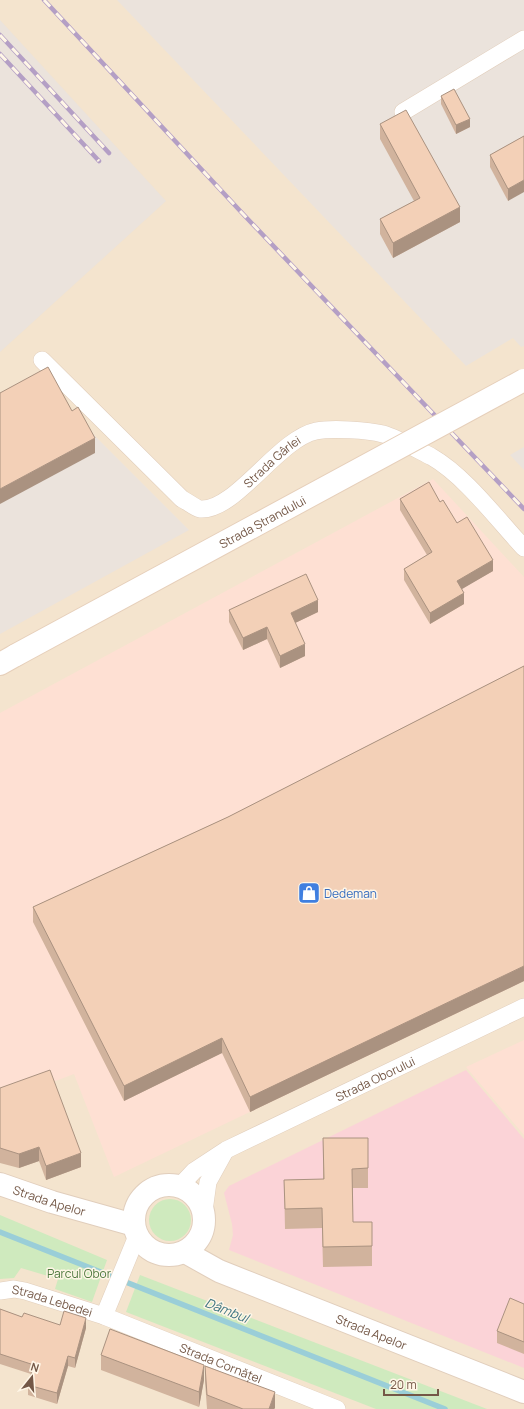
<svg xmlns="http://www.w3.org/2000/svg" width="524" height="1409" viewBox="0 0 524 1409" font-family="Manrope,sans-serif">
<rect width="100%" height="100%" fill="#fdf2e0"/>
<rect fill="#f4e4ce" x="0" y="0" width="524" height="1409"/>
<g fill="#fee0d3">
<path d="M433,479l91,98v404l-410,196 -40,-103 -74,28v-389z"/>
<path d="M524,1040v95l-58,-68z"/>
</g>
<g fill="#ebe3dc">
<path d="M117,0h407v346l-3,1 -8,-9 -47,28z"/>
<path d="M0,20l166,181 -166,151z"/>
<path d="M58,399l131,131 -189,104v-204z"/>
<path d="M524,447v23l-14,-15z"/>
</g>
<path fill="#fbd3d7" d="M466,1070l58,69v229l-295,-118 4,-15 -1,-11 -8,-31 5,-7z"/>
<g fill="#cfeabe">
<circle cx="170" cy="1220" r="21"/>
<path d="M0,1215l107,45 -15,42 -37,-13 3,-10 -37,-11 -7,10 -14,1z"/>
<path d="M140,1275l347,134h-111l-250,-97z"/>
</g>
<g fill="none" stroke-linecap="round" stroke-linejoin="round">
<path stroke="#9aced8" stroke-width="5.5" d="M0,1232l445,177"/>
<g stroke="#e1cebc" stroke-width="18">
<g id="minor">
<path d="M403,112l121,-73"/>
<path id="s1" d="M42,360l140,139c5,2 13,9 18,10 35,3 78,-70 116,-78 15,-3 52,-1 67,3 14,4 35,16 49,23 33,19 65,62 92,91"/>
<path id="s2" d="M180,1186l14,-15 32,-21 298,-143"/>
<path d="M204,1211l4,-29 16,-29"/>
<path id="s3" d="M0,1291l14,-2 11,2 79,25 233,93"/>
<path d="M104,1316l33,-80"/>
</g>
</g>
<g stroke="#e1cebc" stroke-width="24">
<g id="tertiary">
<path id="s4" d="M0,1184l52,18 82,23"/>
<circle cx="169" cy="1220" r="35"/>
<path id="s5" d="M185,1252l34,19 305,121"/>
</g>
</g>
<g stroke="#e6cfba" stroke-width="24">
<path id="secondary" d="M0,664l16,-9"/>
</g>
<use href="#minor" stroke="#fff" stroke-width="17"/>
<use href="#tertiary" stroke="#fff" stroke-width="22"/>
<use href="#secondary" stroke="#fff" stroke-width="22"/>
<g stroke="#b49fc5" stroke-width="4.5">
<g id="rail">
<path d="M44,0l199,214 281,295"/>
<path d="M0,35l109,118"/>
<path d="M0,54l99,107"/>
</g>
</g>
<use href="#rail" stroke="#fff6e7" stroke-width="3" stroke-dasharray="9" stroke-linecap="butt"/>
<g stroke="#e6cfba" stroke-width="24" stroke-linecap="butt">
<g id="secondary-bridge">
<path id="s6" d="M16,655l508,-275"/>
</g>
</g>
<use href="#secondary-bridge" stroke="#fff" stroke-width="22"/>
</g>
<g fill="#d1b39d">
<path d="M441,96l29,31 -14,7 -15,-30z"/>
<path d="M380,124l80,98 -67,36 -13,-24v-15l34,-18 -34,-62z"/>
<path d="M524,136l-16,65 -18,-34v-12z"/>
<path d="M400,499l40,3 17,21 36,48 -32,18 3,15 -34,20 -26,-44v-11l23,-14 -27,-45z"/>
<path d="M229,610l89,2 -23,11 10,33 -25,12 -13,-29 -24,11 -14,-28z"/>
<path d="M524,666v315l-274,131 -28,-59 -98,48 -91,-179v-15l195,-90z"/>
<path d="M0,1088l81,79 -35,13 -7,-19 -20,7 -19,-5z"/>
<path d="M323,1138l45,30v20h-15v34l19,24v20l-49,1 -1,-39 -37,1 -1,-49 39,-1z"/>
<path d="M524,1304v50l-27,-11v-12z"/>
<path d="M0,1309l22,8 38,8 26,3 -11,40 -7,-2 -11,38 -29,-9v-10l3,-11 -31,-10z"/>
<path d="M101,1355l103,25 -5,27 -98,-37z"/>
<path d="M205,1366l70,42 -1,1h-67l-2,-28z"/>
</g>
<g fill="#aa9280">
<path d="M470,119v8l-14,7v-9z"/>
<path d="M524,180v12l-16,9v-12z"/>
<path d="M460,207v15l-67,36v-15z"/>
<path d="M95,438v15l-95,51v-15z"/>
<path d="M493,560v11l-36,21v-11z"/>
<path d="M464,593v11l-34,20v-11z"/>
<path d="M318,600v12l-27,13v-12z"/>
<path d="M267,627v12l-24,11v-12z"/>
<path d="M305,644v12l-25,12v-12z"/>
<path d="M524,966v15l-274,131v-15z"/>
<path d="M222,1038v15l-98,48v-15z"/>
<path d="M39,1147v14l-20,7v-14z"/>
<path d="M81,1153v14l-35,13v-14z"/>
<path d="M86,1318v10l-11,40v-10z"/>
<path d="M68,1356v10l-11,38v-11z"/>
<path d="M204,1365v15l-5,27v-15z"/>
<path d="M275,1392v16l-1,1h-5z"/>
</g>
<g fill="#f3d0b7" stroke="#aa9280">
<path d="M454,89l16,30 -14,6 -15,-29z"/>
<path d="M406,110l54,97 -67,36 -13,-24 40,-21 -40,-74z"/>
<path d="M524,136v44l-16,9 -18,-34z"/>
<path d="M48,367l24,44 6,-4 17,31 -95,51v-96z"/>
<path d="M429,482l11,20 3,-2 14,23 10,-6 26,43 -36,21 7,12 -34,20 -26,-44 28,-17 -32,-53z"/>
<path d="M306,574l12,26 -27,13 14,31 -25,12 -13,-29 -24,11 -14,-28z"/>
<path d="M524,666v300l-274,131 -28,-59 -98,48 -91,-179 195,-90z"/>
<path d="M50,1070l31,83 -35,13 -7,-19 -20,7 -19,-6v-60z"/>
<path d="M323,1138h45v30l-16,1 1,53h19v24l-49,1 -1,-39 -37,1 -1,-29 40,-1z"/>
<path d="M510,1298l14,6v38l-27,-11z"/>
<path d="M0,1309l22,8 2,-4 36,12 4,-14 22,7 -11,40 -7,-2 -11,37 -29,-8 6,-20 -34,-11z"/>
<path d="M110,1329l94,36 -5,27 -98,-37z"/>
<path d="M205,1366l70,26 -6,17h-26l-36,-14z"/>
</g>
<defs>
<g id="shop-square" transform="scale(1.15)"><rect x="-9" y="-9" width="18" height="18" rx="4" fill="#3f7fe0" stroke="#fff6e7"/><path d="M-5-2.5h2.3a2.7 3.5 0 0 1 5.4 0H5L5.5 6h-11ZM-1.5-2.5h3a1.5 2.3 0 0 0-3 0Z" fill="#fff"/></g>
</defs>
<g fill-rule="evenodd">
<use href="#shop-square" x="309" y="893"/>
</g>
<g text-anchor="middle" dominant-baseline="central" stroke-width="3" stroke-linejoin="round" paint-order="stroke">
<g font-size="12" fill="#745847" stroke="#fff6e7">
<text stroke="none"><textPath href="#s1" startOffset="306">Strada Gârlei</textPath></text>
<text stroke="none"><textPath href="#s6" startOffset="280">Strada Ștrandului</textPath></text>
<text stroke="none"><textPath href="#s2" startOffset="224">Strada Oborului</textPath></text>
<text stroke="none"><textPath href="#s4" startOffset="52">Strada Apelor</textPath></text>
<text stroke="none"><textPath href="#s3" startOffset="54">Strada Lebedei</textPath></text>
<text stroke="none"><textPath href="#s5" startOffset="203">Strada Apelor</textPath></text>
<text stroke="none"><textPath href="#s3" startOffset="234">Strada Cornățel</textPath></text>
</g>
<g font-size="12" fill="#366cbe" stroke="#fff6e7" text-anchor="start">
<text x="324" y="893">Dedeman</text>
</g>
<g font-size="12" fill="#4f7a3f" stroke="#fff6e7">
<text x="79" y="1273">Parcul Obor</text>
</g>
<g font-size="13" font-style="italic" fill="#3d7581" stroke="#fff6e7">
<text transform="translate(227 1310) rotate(22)">Dâmbul</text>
</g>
</g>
<g transform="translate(32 1377) rotate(17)" stroke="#fff6e7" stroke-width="3" paint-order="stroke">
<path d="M0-3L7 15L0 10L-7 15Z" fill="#745847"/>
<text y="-6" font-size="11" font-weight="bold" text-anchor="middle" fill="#745847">N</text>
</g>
<path d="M384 1389v6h54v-6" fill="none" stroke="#745847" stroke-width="2"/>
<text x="390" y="1389" font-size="12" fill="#745847" stroke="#fff6e7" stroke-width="3" paint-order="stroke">20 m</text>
</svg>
